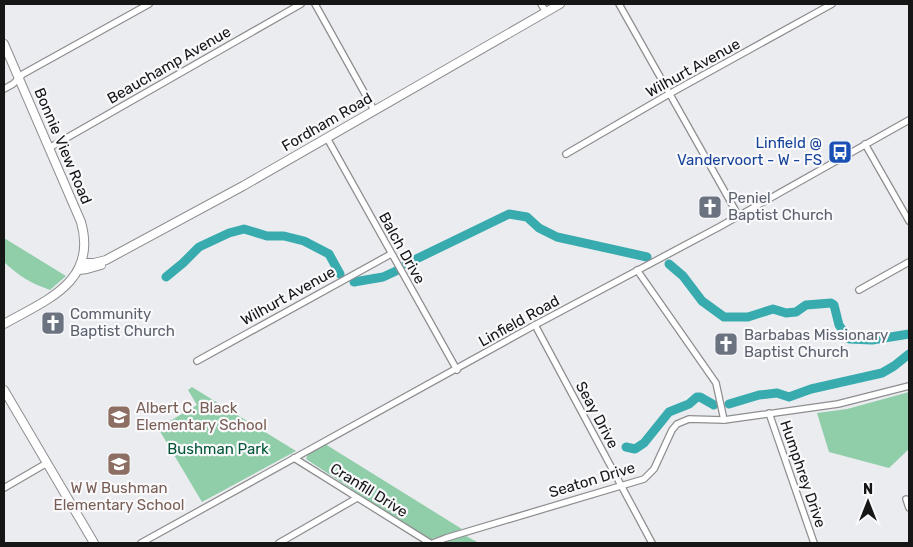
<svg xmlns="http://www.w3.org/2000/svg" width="913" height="547" viewBox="0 0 913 547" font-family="Rubik,sans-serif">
<rect width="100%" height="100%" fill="#ebecef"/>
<g fill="#90ceaa">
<path d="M4,238l62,38 -16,14c-20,-7 -31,-14 -46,-28z"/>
<path d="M192,387l104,64 -94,51 -44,-74 39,-23 -9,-15z"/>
<path d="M909,392v57l-20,19 -60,-16 -12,-39 30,-4z"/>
<path d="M325,444l137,85 -33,11 -123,-81 2,-5z"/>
<path d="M466,536l13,7h-33v-2z"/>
</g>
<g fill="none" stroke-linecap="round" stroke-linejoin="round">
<g stroke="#38abaf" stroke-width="9">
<path d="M406,264l103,-50 18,3 12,11 18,9 90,20"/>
<path d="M669,264l14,12 19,25 22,16h24l25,-8 13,4 10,-1 10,-7 25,-2 3,2 5,20 10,14 23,1 37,-6"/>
<path d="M166,277l17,-14 16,-16 30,-14 15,-4 23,7h17l20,5 25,13 11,20"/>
<path d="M354,282l29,-5 13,-6"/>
<path d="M729,404l30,-9 18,-2 12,4 22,-8 71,-16 12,-7 15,-12"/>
<path d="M626,447l9,2 9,-6 25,-31 20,-8 8,-7h3l14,8"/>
</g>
<g stroke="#8e8e91" stroke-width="8">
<g id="street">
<path d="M315,4l59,106"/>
<path d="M541,4l5,8"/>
<path d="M619,4l119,211"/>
<path d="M4,89l9,-5 10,-10 126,-70"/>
<path d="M327,138l130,232"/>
<path d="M865,144l44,77"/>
<path d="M49,148l252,-144"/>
<path d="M566,154l103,-60 163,-90"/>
<path d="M637,270l79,113 8,37"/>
<path d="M859,290l50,-28"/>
<path d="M535,325l117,218"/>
<path d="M197,361l194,-107"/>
<path d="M769,413l45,130"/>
<path d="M294,458l136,85"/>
<path d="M4,488l43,-25"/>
<path d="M906,499l3,9"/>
<path d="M141,543l394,-218 184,-98 190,-107"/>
<path d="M279,543l78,-45"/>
<path d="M433,543l13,-5 198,-59 10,-10 18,-39 5,-6 12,-5 35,1 114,-16 71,-18"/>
</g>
</g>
<g stroke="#8e8e91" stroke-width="10">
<g id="secondary">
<path d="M4,44l77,178c17,60 -35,78 -77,102"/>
<path d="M82,263h12l12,-3 137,-74 317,-182"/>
<path d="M79,270l8,-1 14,-4"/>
<path d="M4,390l90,153"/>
</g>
</g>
<use href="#street" stroke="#fff" stroke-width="5.5"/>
<use href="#secondary" stroke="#fff" stroke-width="8"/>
</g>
<defs>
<g id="bus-square" transform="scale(1.25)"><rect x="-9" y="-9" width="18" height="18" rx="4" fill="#1a4fb4" stroke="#f9f9fc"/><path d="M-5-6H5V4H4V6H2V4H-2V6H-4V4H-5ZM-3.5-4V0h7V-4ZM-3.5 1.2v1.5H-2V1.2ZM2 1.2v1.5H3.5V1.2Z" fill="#fff"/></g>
<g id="church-square" transform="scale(1.25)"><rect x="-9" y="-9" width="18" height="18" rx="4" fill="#6b7280" stroke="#f9f9fc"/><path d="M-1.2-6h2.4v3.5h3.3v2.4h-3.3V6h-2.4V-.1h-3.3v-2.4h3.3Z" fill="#fff"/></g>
<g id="school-square" transform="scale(1.25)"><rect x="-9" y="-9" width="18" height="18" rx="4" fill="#8d6e63" stroke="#f9f9fc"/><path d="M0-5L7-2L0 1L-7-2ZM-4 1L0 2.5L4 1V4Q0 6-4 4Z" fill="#fff"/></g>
</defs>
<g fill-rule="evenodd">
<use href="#bus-square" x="840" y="152"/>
<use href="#church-square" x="710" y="207"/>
<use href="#church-square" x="53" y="323"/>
<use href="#church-square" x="726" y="344"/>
<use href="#school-square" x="119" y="417"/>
<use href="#school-square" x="119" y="464"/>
</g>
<g text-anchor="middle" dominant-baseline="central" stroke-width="4.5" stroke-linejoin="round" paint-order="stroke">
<g font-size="15" fill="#161617" stroke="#f9f9fc">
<text transform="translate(169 65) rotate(-30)">Beauchamp Avenue</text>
<text transform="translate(693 68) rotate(-29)">Wilhurt Avenue</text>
<text transform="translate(327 122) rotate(-30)">Fordham Road</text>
<text transform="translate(63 146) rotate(67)">Bonnie View Road</text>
<text transform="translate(402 248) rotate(61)">Balch Drive</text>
<text transform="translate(288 296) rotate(-29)">Wilhurt Avenue</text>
<text transform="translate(519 321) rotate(-29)">Linfield Road</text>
<text transform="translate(597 415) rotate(62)">Seay Drive</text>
<text transform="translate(803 474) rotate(71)">Humphrey Drive</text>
<text transform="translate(592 480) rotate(-17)">Seaton Drive</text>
<text transform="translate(369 490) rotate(32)">Cranfill Drive</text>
</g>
<g font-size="15" fill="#164399" stroke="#f9f9fc" text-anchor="end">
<text x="822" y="143">Linfield @<tspan x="822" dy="17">Vandervoort - W - FS</tspan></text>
</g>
<g font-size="15" fill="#5b616d" stroke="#f9f9fc" text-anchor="start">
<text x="728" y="198">Peniel<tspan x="728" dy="17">Baptist Church</tspan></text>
<text x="70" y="314">Community<tspan x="70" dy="17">Baptist Church</tspan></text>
<text x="744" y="335">Barbabas Missionary<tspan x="744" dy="17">Baptist Church</tspan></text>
</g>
<g font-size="15" fill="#785e54" stroke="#f9f9fc" text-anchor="start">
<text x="136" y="408">Albert C. Black<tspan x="136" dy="17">Elementary School</tspan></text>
<text x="119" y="488" text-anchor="middle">W W Bushman<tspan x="119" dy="17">Elementary School</tspan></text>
</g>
<g font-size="15" fill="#015735" stroke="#f9f9fc">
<text x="218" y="449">Bushman Park</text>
</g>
</g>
<rect width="913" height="547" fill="none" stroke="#161617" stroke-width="10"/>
<g transform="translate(868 502)" stroke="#f9f9fc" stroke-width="4" paint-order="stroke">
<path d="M0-4L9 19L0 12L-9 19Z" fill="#161617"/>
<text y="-8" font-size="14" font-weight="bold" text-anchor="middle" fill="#161617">N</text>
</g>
</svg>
